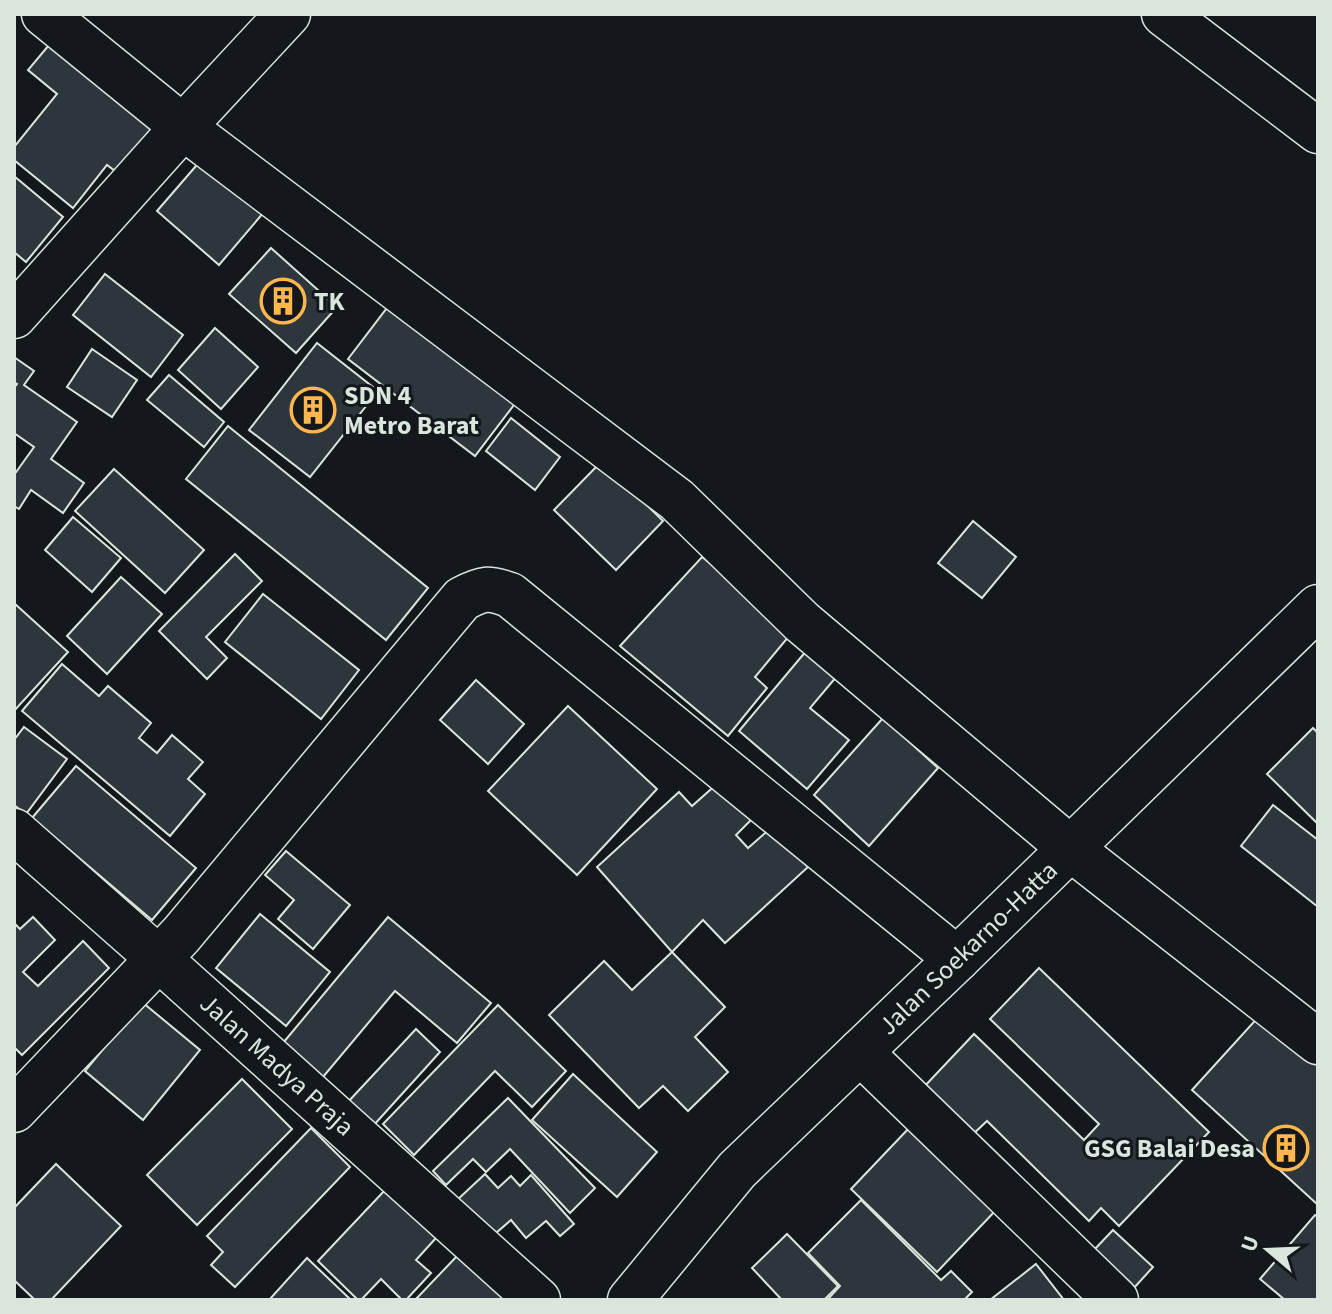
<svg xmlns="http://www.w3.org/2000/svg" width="1332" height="1314" viewBox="0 0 1332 1314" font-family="'Source Sans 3',sans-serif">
<rect width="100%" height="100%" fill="#14181c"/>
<g fill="#2c363c" stroke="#d8e6dc" stroke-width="2">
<path d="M54,39l108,89 -39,49 -16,-12 -34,43 -59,-48v-13l43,-53 -29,-24z"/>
<path d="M202,159l62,53 -45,53 -62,-54z"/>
<path d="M14,176l49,41 -37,45 -12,-10z"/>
<path d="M271,248l66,59 -41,46 -67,-59z"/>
<path d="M105,274l78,61 -32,42 -78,-62z"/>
<path d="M390,304l127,97 -42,55 -127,-97z"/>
<path d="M215,328l43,39 -37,42 -43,-39z"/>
<path d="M317,343l61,48 -68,86 -61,-47z"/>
<path d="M92,349l45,31 -25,37 -45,-30z"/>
<path d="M14,357l20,14 -10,14 53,37 -26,37 33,24 -21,30 -32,-23 -12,19 -5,-3v-31l20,-28 -20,-14v-45l3,-4 -3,-2z"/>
<path d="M169,375l55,47 -20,25 -57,-47z"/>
<path d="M511,418l49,39 -25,33 -49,-39z"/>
<path d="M228,426l200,162 -42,52 -200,-161z"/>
<path d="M602,461l61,60 -47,49 -62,-60z"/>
<path d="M114,469l90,81 -39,43 -90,-82z"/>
<path d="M73,517l48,41 -29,34 -47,-42z"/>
<path d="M973,521l43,36 -34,41 -44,-35z"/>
<path d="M235,554l27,27 -56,56 21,21 -20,21 -48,-48z"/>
<path d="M702,557l93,72 -40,48 12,11 -39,48 -108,-90z"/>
<path d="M121,577l41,37 -55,60 -40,-38z"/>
<path d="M263,594l96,76 -38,49 -96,-77z"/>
<path d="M14,603l54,49 -54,59 1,-79z"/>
<path d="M807,650l30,26 -27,32 39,32 -42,49 -68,-58z"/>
<path d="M62,664l37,32 9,-10 43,37 -12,15 18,15 15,-18 31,27 -15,17 17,15 -35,42 -148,-125z"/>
<path d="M476,680l48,44 -36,40 -48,-44z"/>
<path d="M568,706l89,83 -80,86 -89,-84z"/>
<path d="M883,718l55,50 -69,78 -55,-51z"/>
<path d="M24,727l43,32 -41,55 -12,-9v-65z"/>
<path d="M1313,728l5,5v91l-51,-50z"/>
<path d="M76,766l120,102 -44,52 -120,-102z"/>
<path d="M718,783l33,37 -15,15 12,13 24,-21 36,40 -83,76 -22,-23 -31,32 -75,-85 82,-75 13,14z"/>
<path d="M1273,805l45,35v67l-77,-61z"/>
<path d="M286,851l64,54 -37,44 -35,-30 16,-19 -29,-25z"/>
<path d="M260,914l70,58 -44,54 -70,-58z"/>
<path d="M33,917l22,23 -32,32 15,14 45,-45 26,27 -87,87 -8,-8v-124l6,6z"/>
<path d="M388,917l103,86 -34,40 -62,-52 -72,86 -40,-34z"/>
<path d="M672,952l53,55 -30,30 33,35 -40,39 -25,-25 -24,22 -90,-93 55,-54 28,29z"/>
<path d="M1039,968l170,164 -90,94 -18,-18 -12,13 -102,-100 -17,16 -49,-47 53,-56 110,106 15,-16 -109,-105z"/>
<path d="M142,1002l58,48 -57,70 -58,-49z"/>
<path d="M498,1005l68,66 -34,36 -37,-36 -81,84 -31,-31z"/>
<path d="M1262,1013l56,51v141l-126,-115z"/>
<path d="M416,1029l24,23 -67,74 -26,-23z"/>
<path d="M573,1074l84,78 -40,45 -85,-77z"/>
<path d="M242,1079l50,50 -95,96 -50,-50z"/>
<path d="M508,1098l87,90 -25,25 -60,-64 -24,23 -13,-13 -27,26 -13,-14z"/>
<path d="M911,1126l87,82 -61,64 -86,-83z"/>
<path d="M311,1128l39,39 -115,120 -24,-22 12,-13 -16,-16z"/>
<path d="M56,1164l65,62 -70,74h-16l-21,-20v-72z"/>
<path d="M485,1174l13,14 13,-12 9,10 11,-11 43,49 -14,12 -14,-15 -20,17 -15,-18 -22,19 -33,-38z"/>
<path d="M386,1189l50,49 -20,22 15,13 -25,27h-4l-21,-21 -20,21h-3l-40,-39z"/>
<path d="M861,1200l80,80 10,-9 21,21 -8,8h-137l13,-14 -32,-33z"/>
<path d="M1315,1215l3,2v83h-33l-25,-21z"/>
<path d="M1113,1230l40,37 -20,22 -40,-38z"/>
<path d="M787,1234l51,52 -14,14h-42l-30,-32z"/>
<path d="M459,1254l48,46h-92z"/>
<path d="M307,1258l44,42h-82z"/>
<path d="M1036,1264l28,36h-74z"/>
</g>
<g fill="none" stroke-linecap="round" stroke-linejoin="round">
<g stroke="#d8e6dc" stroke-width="47">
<g id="minor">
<path d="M44,14l139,113 494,373 125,122 268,226 248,194"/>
<path d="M1164,14l154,117"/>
<path d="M14,316l169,-189 105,-113"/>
<path d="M14,831l144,127 380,342"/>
<path d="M860,1052l256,248"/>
<path d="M14,1110l167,-175 281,-336c21,-11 26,-12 48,-4l447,364"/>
</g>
</g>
<g stroke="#d8e6dc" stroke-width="47">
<path id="major" d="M630,1300l107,-130 220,-211 361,-352"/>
</g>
<use href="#minor" stroke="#14181c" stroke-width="44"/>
<use href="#major" stroke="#14181c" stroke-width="44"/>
</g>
<defs>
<g id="building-ring" transform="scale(2.3)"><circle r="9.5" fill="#14181c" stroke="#ffb74d" stroke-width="1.5"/><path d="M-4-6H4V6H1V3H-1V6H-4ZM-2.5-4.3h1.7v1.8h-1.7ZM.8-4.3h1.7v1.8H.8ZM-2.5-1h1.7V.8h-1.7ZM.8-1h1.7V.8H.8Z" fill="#ffb74d"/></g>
</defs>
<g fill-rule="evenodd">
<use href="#building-ring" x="283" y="301"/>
<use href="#building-ring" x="313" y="410"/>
<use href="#building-ring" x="1286" y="1148"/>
</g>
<g text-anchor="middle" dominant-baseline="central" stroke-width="6" stroke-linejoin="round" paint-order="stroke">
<g font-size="26" font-weight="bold" fill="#d8e6dc" stroke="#14181c" text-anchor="start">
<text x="314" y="301">TK</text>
<text x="344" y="395">SDN 4<tspan x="344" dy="30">Metro Barat</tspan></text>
<text x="1255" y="1148" text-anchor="end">GSG Balai Desa</text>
</g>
<g font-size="26" fill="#d8e6dc" stroke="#14181c">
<text transform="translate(968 948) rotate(-44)">Jalan Soekarno-Hatta</text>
<text transform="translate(277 1065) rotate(42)">Jalan Madya Praja</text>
</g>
</g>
<rect width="1332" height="1314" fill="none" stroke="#d8e6dc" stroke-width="32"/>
<g transform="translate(1268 1250) rotate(289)" stroke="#14181c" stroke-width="6" paint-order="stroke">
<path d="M0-6L14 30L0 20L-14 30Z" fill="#d8e6dc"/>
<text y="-12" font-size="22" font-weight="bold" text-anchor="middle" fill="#d8e6dc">U</text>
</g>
</svg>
